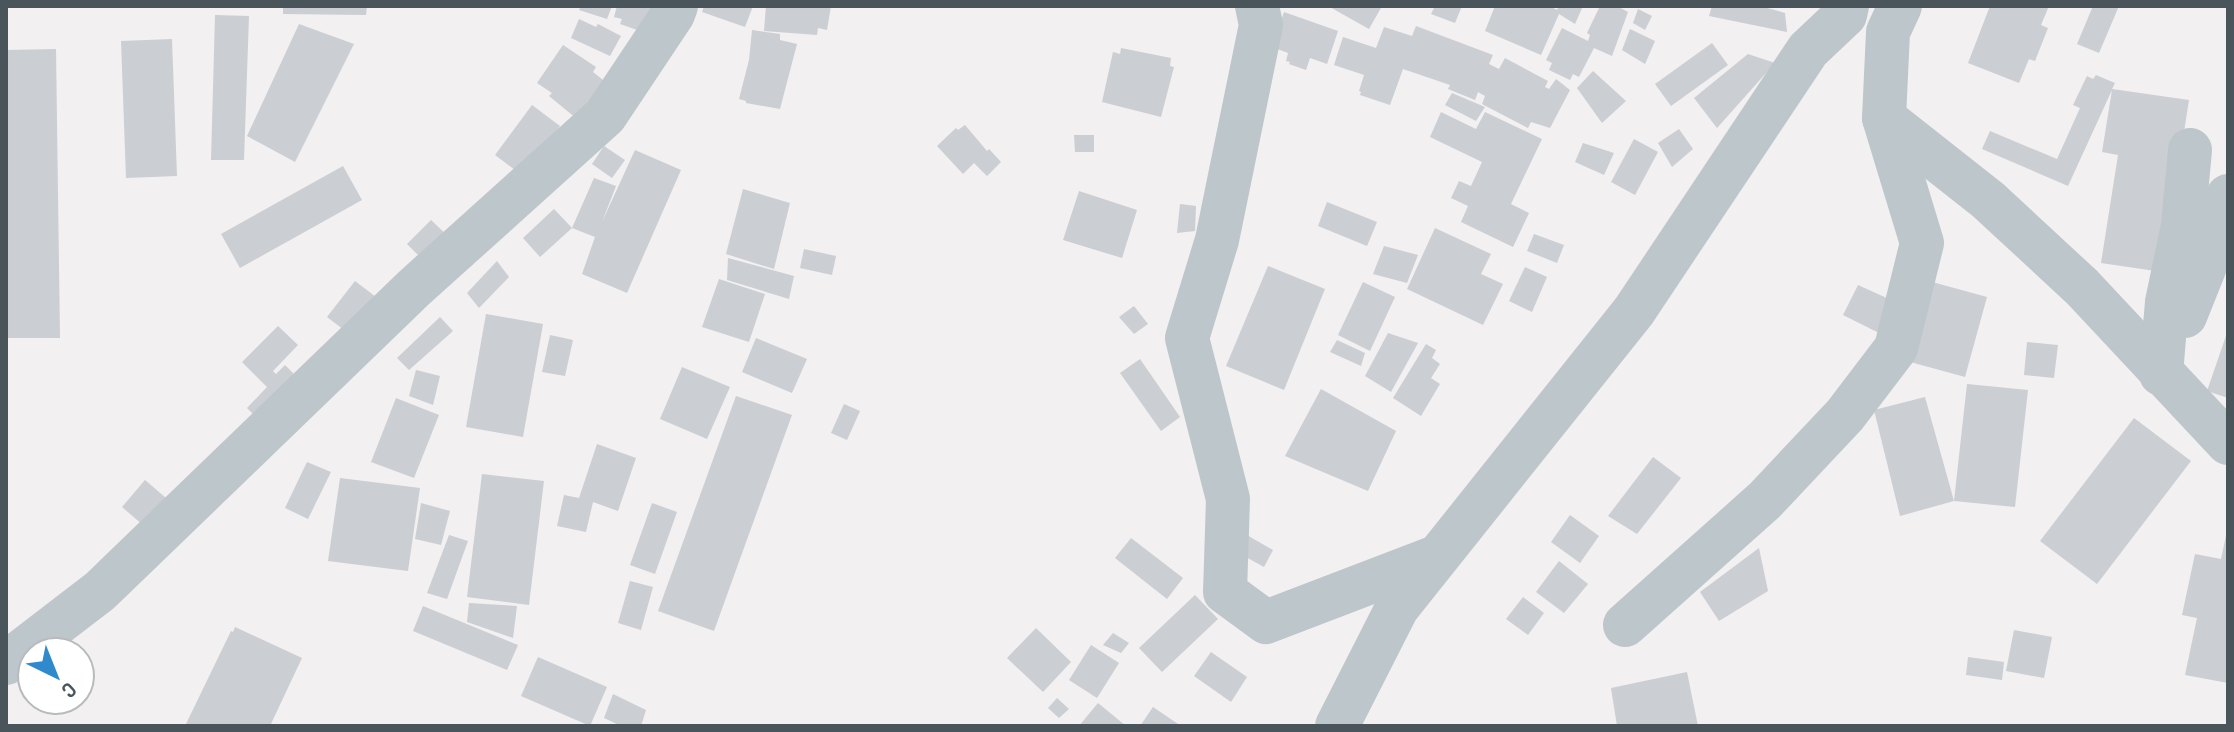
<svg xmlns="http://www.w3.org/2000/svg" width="2234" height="732" viewBox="0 0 2234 732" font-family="'Sofia Sans Condensed',sans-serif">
<rect width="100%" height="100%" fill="#f2f0f0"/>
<g fill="#cbced2">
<path d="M283,6h84l-1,9 -83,-1z"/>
<path d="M581,6h31l-5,13 -28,-9z"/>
<path d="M617,6h36l-10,26 -23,-8 2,-5 -8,-2z"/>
<path d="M704,6h49l-8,21 -43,-15z"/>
<path d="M766,6h65l-4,24 -9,-2 -1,7 -53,-4z"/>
<path d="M1328,6h54l-13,23z"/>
<path d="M1435,6h27l-7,17 -24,-9z"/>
<path d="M1495,6h54l8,4 2,-4h24l-8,18 -16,-10 -18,41 -56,-24z"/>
<path d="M1600,6h17l11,6 -16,44 -18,-8 -15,29 -6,-3 -3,6 -21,-10 3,-7 -6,-3 16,-32 26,13 2,-6 -3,-2z"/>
<path d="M1712,6h48l25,7 2,19 -78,-16z"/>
<path d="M1990,6h59l-8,19 7,3 -13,33 -6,-2 -10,24 -51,-20z"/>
<path d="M2093,6h26l-20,47 -22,-9z"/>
<path d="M1638,9l14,7 -7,14 -12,-7z"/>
<path d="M1284,12l54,19 -11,33 -17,-6 -4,12 -17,-6 1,-2 -4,-1 2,-8 -16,-6z"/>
<path d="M215,15l34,1 -5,144h-33z"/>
<path d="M579,19l17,8 2,-3 23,12 -11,20 -39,-18z"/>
<path d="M299,24l55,20 -59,118 -48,-26z"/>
<path d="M1416,26l77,29 -4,9 10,5 6,-11 43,23 -3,6 4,2 7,-10 14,11 -20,38 -19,-6 -3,6 -46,-24 3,-8 -7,-4 -3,8 -27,-11 2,-4 -47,-16 -13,36 -30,-10 1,-3 -2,-1 5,-16 -30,-10 9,-28 33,11 8,-21 28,9z"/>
<path d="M1630,29l25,12 -10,23 -23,-14z"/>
<path d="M752,30l28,4v6l17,4 -17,65 -34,-6v-2l-7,-2 10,-39z"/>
<path d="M172,39l5,137 -51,2 -5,-137z"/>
<path d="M1712,43l16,22 -57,41 -16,-22z"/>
<path d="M563,45l33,22 -3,5 19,15 -30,36 -33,-27 3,-3 -15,-10z"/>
<path d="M1121,48l50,10 -1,8 4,1 -13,50 -59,-15 11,-50 7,2z"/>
<path d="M56,49l4,289h-54v-288z"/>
<path d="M1748,54l27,9 -58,65 -23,-30z"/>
<path d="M1593,71l33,30 -24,22 -25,-35z"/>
<path d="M2096,75l19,8 -3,6 77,11 -27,172 -61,-9 17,-108 -16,-3 10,-62 -44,96 -86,-37 8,-18 67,28 23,-51 -7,-3 14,-29 6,3z"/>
<path d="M1452,93l33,14 -9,14 -31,-16z"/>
<path d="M532,105l28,21 -37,50 -28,-21z"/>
<path d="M1441,112l35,17 9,-17 57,27 -31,65 18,9 -16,34 -52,-25 7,-16 -17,-8 8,-17 12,5 11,-24 -52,-25z"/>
<path d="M965,125l22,26 2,-2 12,13 -14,14 -13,-13 -11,11 -26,-28 19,-18 2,2z"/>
<path d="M1679,129l14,20 -21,18 -14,-24z"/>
<path d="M1074,135h20v17h-19z"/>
<path d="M1634,139l24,13 -23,43 -24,-13z"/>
<path d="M1583,143l31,10 -10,22 -29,-13z"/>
<path d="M604,146l21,14 -13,18 -20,-14z"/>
<path d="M635,150l46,20 -54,123 -45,-19 13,-37 -23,-9 22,-50 22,8 -14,36z"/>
<path d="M343,166l19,34 -122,68 -19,-34z"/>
<path d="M743,189l47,14 -16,66 -48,-15z"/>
<path d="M1079,191l58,19 -15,48 -59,-18z"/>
<path d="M1327,202l50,20 -10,24 -49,-20z"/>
<path d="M1180,204l16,2 -1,25 -18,2z"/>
<path d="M554,209l18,19 -32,29 -17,-19z"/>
<path d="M431,220l20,19 -24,25 -20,-20z"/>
<path d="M1435,228l56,26 -10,20 22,10 -20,41 -76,-36z"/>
<path d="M1534,234l30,11 -7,18 -30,-12z"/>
<path d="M1384,246l34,9 -11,28 -34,-9z"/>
<path d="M804,249l32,7 -4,19 -32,-7z"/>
<path d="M728,258l66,18 -5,23 -62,-19z"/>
<path d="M497,261l12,16 -30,31 -12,-15z"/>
<path d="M1268,266l57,23 -41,101 -58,-24z"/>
<path d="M1525,267l22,10 -15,35 -23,-11z"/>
<path d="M719,279l46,15 -16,48 -47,-15z"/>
<path d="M1925,280l62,17 -22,80 -62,-17z"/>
<path d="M355,281l21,16 -28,36 -21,-16z"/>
<path d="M1363,282l32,15 -25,54 -32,-16z"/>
<path d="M1858,285l42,19 -15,32 -42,-21z"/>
<path d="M1134,306l14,18 -14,10 -15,-17z"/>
<path d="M486,314l57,10 -20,113 -57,-10z"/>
<path d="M440,317l13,14 -44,39 -12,-12z"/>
<path d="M278,326l20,19 -25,26 3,3 9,-9 18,18 -40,41 -16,-16 20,-21 -25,-25z"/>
<path d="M2228,330v68l-21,-7z"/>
<path d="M1388,333l30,10 -27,49 -26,-16z"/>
<path d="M550,335l23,5 -8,36 -23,-4z"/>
<path d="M756,338l51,21 -15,34 -50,-21z"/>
<path d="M1337,340l28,13 -4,13 -31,-14z"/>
<path d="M2027,342l31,3 -4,33 -30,-3z"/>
<path d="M1426,344l10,6 -4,8 8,6 -9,14 9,6 -19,32 -28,-18z"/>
<path d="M1140,359l40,58 -19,14 -41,-58z"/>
<path d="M682,367l48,20 -23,52 -47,-20z"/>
<path d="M416,370l24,6 -7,29 -24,-9z"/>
<path d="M1967,384l61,6 -13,117 -61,-6z"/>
<path d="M1321,389l75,42 -28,60 -83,-35z"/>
<path d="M736,396l56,19 -78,216 -56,-20z"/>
<path d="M1925,397l29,104 -54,15 -26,-106z"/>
<path d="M396,398l43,17 -25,63 -43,-16z"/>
<path d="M844,404l16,7 -13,29 -16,-7z"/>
<path d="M2134,418l57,43 -94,123 -57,-43z"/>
<path d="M597,444l39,14 -18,53 -25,-9 -7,30 -29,-6 7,-31 15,3z"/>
<path d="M1653,457l28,21 -44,56 -29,-18z"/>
<path d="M307,462l24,10 -23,47 -23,-11z"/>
<path d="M482,474l62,7 -15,124 -62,-8z"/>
<path d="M340,478l80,10 -12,83 -80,-10z"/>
<path d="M145,480l28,24 -23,27 -28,-24z"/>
<path d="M421,503l29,8 -9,34 -26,-6z"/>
<path d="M652,503l25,9 -22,62 -25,-9z"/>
<path d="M1570,515l29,21 -19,27 -29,-21z"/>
<path d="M2227,531h1v152l-43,-8 12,-57 -15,-3 13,-61 26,5z"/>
<path d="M1245,534l28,16 -9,17 -29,-16z"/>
<path d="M449,535l19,6 -21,58 -20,-6z"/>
<path d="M1131,538l52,40 -16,21 -52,-41z"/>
<path d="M1759,548l9,43 -49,30 -19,-29z"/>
<path d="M1559,561l29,23 -24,29 -28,-21z"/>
<path d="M630,581l23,6 -12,43 -23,-7z"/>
<path d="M1195,595l23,24 -56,53 -23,-24z"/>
<path d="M1523,597l21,16 -16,22 -22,-16z"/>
<path d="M469,603l48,3 -4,32 -46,-16z"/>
<path d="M423,606l95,39 -11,25 -94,-39z"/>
<path d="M235,627l67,31 -32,68h-85l46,-95 2,1z"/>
<path d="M1036,628l35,34 -28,30 -36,-34z"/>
<path d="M2014,630l38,7 -8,41 -38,-7z"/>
<path d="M1113,633l16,10 -8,10 -18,-8z"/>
<path d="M1091,645l28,18 -22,35 -28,-18z"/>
<path d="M1211,652l36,25 -16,25 -37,-26z"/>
<path d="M538,657l69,30 -17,39 -69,-30z"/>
<path d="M1968,657l36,5 -2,18 -36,-5z"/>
<path d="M1687,672l11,54h-81l-6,-38z"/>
<path d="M613,694l33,16 -5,16h-20l-17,-8z"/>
<path d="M1057,698l12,11 -10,9 -11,-10z"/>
<path d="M1098,703l28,23h-47z"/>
<path d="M1153,707l28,19h-41z"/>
</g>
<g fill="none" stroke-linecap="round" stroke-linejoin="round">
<g stroke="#bdc6cb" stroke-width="44">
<path d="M1257,6l4,19 -44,215 -30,98 41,161 -3,93 41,30 170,-65"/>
<path d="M1884,118l104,82 94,87 146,156"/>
<path d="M2185,316l22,-55 21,-65"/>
<path d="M2161,374l6,-72 16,-76 7,-76"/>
<path d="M1625,625l140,-125 80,-85 51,-67 26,-105 -38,-125 4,-86 12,-26"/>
<path d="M6,663l94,-72 314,-303 191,-172 68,-102 3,-8"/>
<path d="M1337,726l60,-118 237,-297 174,-261 37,-35 2,-9"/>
</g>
</g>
<rect width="2234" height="732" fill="none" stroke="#4a555b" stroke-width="16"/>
<g transform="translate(56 676) rotate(137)"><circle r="38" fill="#ffffff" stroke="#b7bbbd" stroke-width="2"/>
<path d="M0-6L14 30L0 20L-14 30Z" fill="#2f89cd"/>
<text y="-12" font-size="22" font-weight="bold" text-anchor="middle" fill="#4a555b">С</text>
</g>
</svg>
